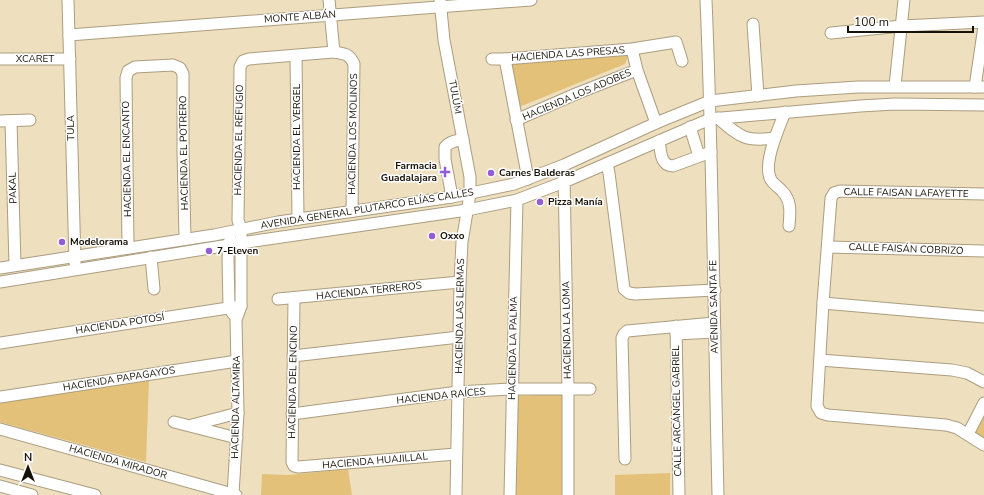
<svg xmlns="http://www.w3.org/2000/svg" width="984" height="495" viewBox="0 0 984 495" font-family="'Nunito Sans',sans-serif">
<rect width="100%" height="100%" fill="#eedfbf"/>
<g fill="#e3c179">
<path d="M621,53l7,4 -3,7 -106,43 -8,-45z"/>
<path d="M149,379l-3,83 -146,-40v-21z"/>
<path d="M563,394l2,101h-49l2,-99z"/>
<path d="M984,403v42l-16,-11z"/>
<path d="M348,469l4,26h-91l1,-21 26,1z"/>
<path d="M670,473v22h-55v-20z"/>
</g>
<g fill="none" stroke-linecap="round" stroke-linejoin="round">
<g stroke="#ab9d7f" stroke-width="13">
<g id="minor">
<path d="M68,0l7,263"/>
<path d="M329,0l5,52"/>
<path d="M440,0l4,40 26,137v17l-8,48 -2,40 -4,213"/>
<path d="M706,0c7,165 8,330 12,495"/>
<path d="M753,24l5,72"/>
<path d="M831,33l71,-7 82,-4"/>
<path d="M69,35l462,-35"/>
<path d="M632,49l5,21 19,53"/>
<path d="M296,56l2,163"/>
<path d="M0,59h70"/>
<path d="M492,59h13l127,-10 44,-7 6,19"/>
<path d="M505,59l23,120"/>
<path d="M895,86l9,-86"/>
<path d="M975,87l9,-61"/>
<path d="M785,112c-6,16 -23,52 -14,68 3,5 8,7 11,11 10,10 8,22 7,35"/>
<path d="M718,118c22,19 27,24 57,20"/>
<path d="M516,120l62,-27 59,-23"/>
<path d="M0,121l30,-1"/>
<path d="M11,121l4,144"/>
<path d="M690,127l9,29"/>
<path d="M659,141c2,10 1,25 14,25l38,-14"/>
<path d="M607,164l2,9 15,116 5,4 6,1 80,-4"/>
<path d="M564,175l4,213v107"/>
<path d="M984,194l-144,-3 -6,2 -3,5 -8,105 -6,103 4,7 7,2 118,10 11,3 27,17"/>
<path d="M452,197l-7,-38v-12c5,-6 11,-6 18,-8"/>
<path d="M230,238l-2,20 1,50 4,6"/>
<path d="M828,247l156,4"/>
<path d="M128,248l-2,-170 2,-7 7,-4 38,-2 7,3 3,6v77l2,88"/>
<path d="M151,257l3,32"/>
<path d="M0,268l214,-33 64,-13 174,-25 62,-13 50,-19 92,-42 54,-22 86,-10 62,-4h126"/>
<path d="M0,282l254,-41 213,-31 50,-10 47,-18 146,-63 150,-13 35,-2 89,1"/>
<path d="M294,298l-2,164 2,4 4,1 158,-13"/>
<path d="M278,299l182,-17"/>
<path d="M823,303l161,14"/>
<path d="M676,326l3,169"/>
<path d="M676,334l39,-2"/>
<path d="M0,343l241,-37"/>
<path d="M293,356l166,-19"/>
<path d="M820,360l132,10 15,3 17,9"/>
<path d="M0,397l237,-36"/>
<path d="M292,414l166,-22 54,-3h78"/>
<path d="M174,422l63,16"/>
<path d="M192,425l46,-12"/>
<path d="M0,429l236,66"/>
<path d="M968,434l16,-31"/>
<path d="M625,459l-3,-121 2,-4 3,-3 87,-8"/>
<path d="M0,470l95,25"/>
<path d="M0,486l32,9"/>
<path d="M233,494l5,-81 -2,-93 5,-14v-77l-3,-9 2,-153 3,-6 6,-2 85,-7c10,2 15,1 20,12l-2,147"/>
<path d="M510,495l7,-295"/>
</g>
</g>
<use href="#minor" stroke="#fff" stroke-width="11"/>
</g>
<g fill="#935dd6" stroke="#fff" stroke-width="1.5">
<path d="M443 166h4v4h4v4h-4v4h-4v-4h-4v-4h4z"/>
<circle cx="491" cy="173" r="4"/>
<circle cx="540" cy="202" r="4"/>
<circle cx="432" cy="236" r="4"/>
<circle cx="62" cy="242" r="4"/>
<circle cx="209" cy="251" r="4"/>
</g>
<g text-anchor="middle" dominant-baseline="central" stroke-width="3" stroke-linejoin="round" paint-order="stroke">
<g font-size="10" fill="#171207" stroke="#fff">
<text transform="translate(300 17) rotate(-4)">MONTE ALBÁN</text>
<text transform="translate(568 54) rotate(-4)">HACIENDA LAS PRESAS</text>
<text x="35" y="59">XCARET</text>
<text transform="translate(577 95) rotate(-23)">HACIENDA LOS ADOBES</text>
<text transform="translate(455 97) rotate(80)">TULÚM</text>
<text transform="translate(71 128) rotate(-91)">TULA</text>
<text transform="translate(353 134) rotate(-89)">HACIENDA LOS MOLINOS</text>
<text transform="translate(297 137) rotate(-90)">HACIENDA EL VERGEL</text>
<text transform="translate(239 140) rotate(-89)">HACIENDA EL REFUGIO</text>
<text transform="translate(184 153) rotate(-91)">HACIENDA EL POTRERO</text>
<text transform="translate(127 159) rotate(-91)">HACIENDA EL ENCANTO</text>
<text transform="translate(13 188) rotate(-92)">PAKAL</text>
<text transform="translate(906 193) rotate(1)">CALLE FAISAN LAFAYETTE</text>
<text transform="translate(367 209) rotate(-9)">AVENIDA GENERAL PLUTARCO ELÍAS CALLES</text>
<text transform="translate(906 249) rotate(2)">CALLE FAISÁN COBRIZO</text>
<text transform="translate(369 291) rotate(-6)">HACIENDA TERREROS</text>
<text transform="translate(714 307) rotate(-91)">AVENIDA SANTA FE</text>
<text transform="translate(460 316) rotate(-89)">HACIENDA LAS LERMAS</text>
<text transform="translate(120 324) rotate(-9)">HACIENDA POTOSÍ</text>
<text transform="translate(567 330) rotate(-91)">HACIENDA LA LOMA</text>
<text transform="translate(513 348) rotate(-89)">HACIENDA LA PALMA</text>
<text transform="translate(119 379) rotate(-9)">HACIENDA PAPAGAYOS</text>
<text transform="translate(293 382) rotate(-89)">HACIENDA DEL ENCINO</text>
<text transform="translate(441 396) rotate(-6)">HACIENDA RAÍCES</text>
<text transform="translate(236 407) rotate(-89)">HACIENDA ALTAMIRA</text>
<text transform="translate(677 411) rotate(-91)">CALLE ARCÁNGEL GABRIEL</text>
<text transform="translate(375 461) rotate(-5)">HACIENDA HUAJILLAL</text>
<text transform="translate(118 462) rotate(16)">HACIENDA MIRADOR</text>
</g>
<g font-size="10" font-weight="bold" fill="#171207" stroke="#fff" text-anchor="start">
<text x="437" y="166" text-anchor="end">Farmacia<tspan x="437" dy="12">Guadalajara</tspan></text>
<text x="499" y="173">Carnes Balderas</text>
<text x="548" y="202">Pizza Manía</text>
<text x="440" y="236">Oxxo</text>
<text x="70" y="242">Modelorama</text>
<text x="217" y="251">7-Eleven</text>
</g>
</g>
<g transform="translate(28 467)" stroke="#ffffff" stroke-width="3" paint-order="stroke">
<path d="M0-3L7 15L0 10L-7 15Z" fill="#171207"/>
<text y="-6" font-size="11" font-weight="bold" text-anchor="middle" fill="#171207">N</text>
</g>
<path d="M848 26v6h125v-6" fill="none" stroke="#171207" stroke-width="2"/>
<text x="854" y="26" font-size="12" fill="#171207" stroke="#ffffff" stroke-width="3" paint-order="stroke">100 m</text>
</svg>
